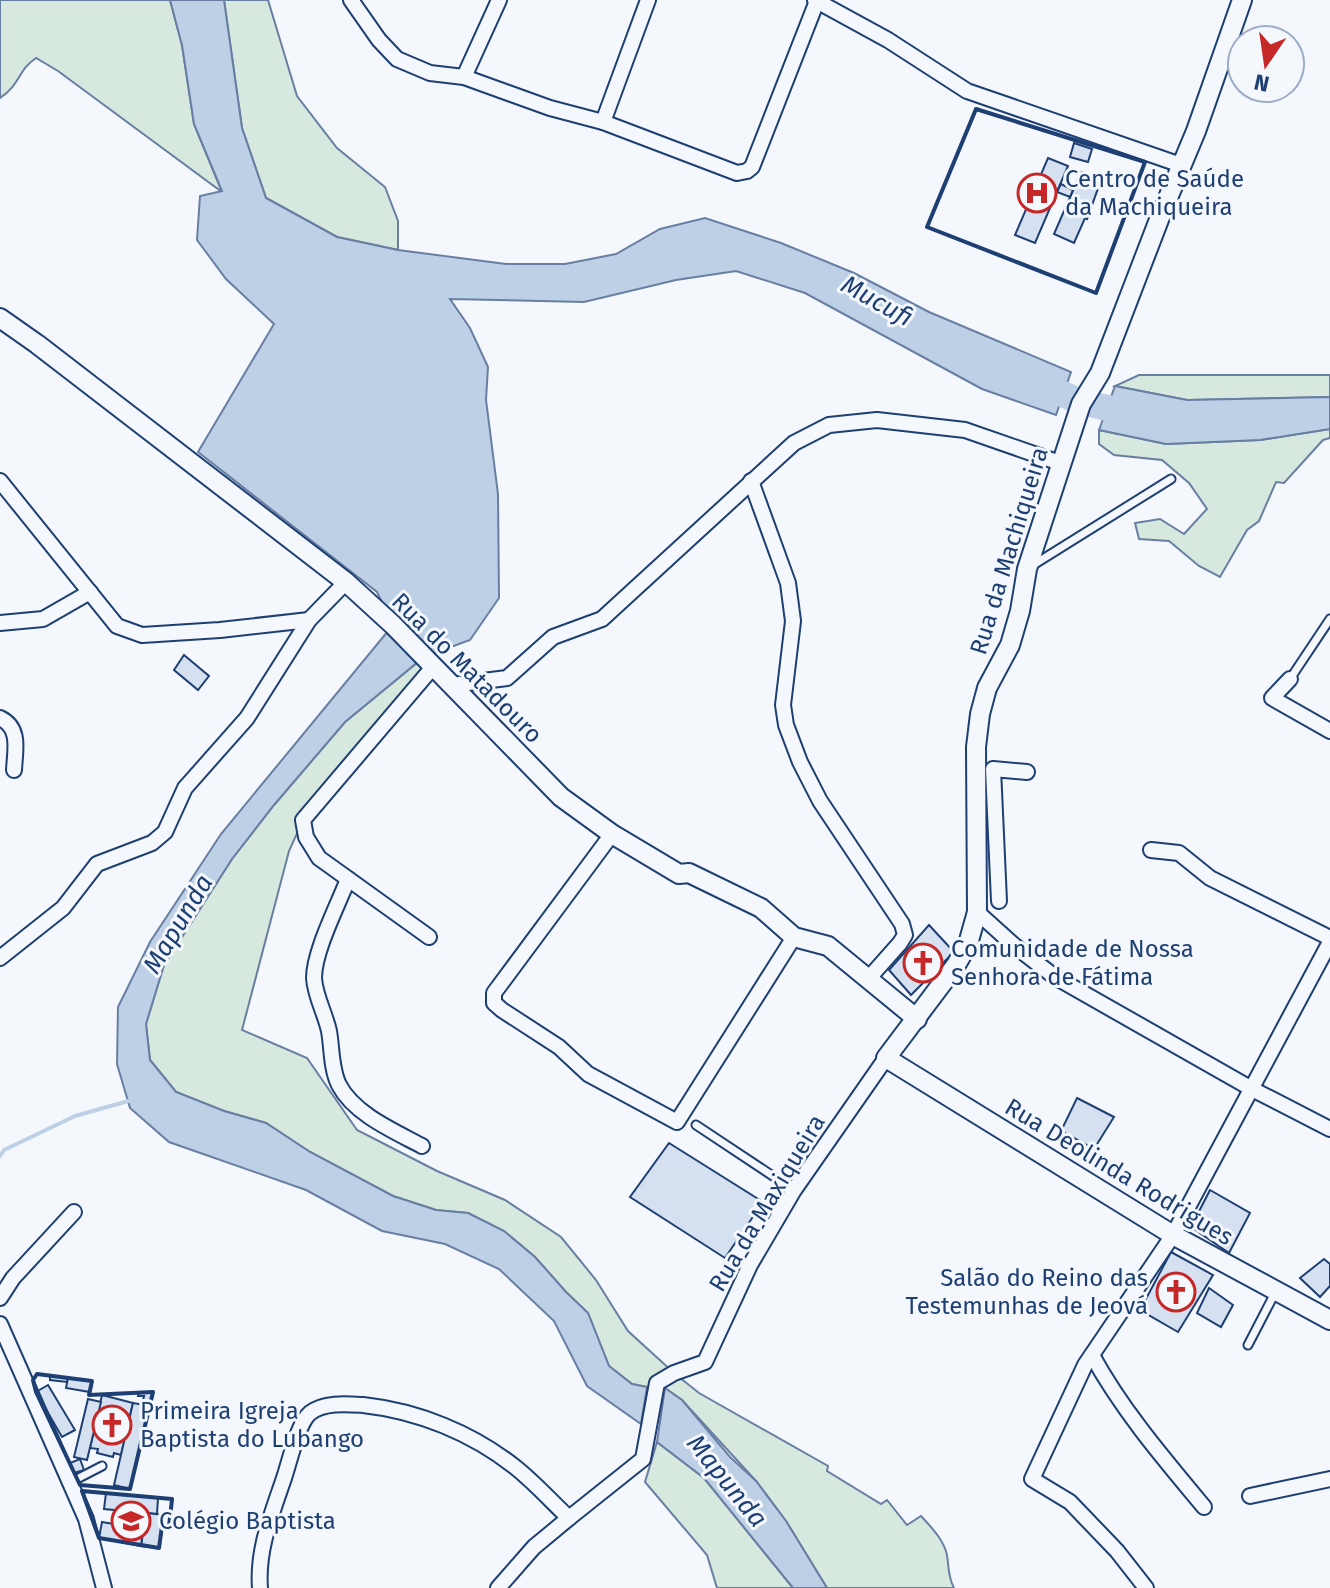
<svg xmlns="http://www.w3.org/2000/svg" width="1330" height="1588" viewBox="0 0 1330 1588" font-family="'Fira Sans',sans-serif">
<rect width="100%" height="100%" fill="#f4f7fb"/>
<g fill="#d7e8df" stroke="#687fa3" stroke-width="2">
<path d="M0,0h170l12,45 12,79 28,68 -164,-121 -22,-13c-18,12 -16,27 -36,40z"/>
<path d="M224,0h44l29,96 40,52 48,39 13,34v29l-61,-13 -71,-39 -24,-70z"/>
<path d="M1139,375h191v22l-143,3 -72,-14z"/>
<path d="M1330,429v9l-7,2 -39,43 -8,-1 -17,39 -12,9 -27,47 -21,-11 -30,-25 -30,-2 -4,-16 25,-4 24,15 23,-25 -18,-26 -27,-23 -48,-5 -15,-11v-14l67,14 94,-4z"/>
<path d="M424,657l9,10 -130,153 -14,31 -47,179 65,28 50,72 80,41 68,29 56,37 35,43 32,51 46,42 25,20 129,73 -1,5 54,33 6,-4 20,25 14,-9c10,11 23,24 26,39 2,13 1,22 7,33h-127l-41,-67 -30,-40 -74,-81 -25,-17 -10,4 -15,-3 -23,-18 -21,-53 -22,-21 -31,-35 -31,-26 -36,-18 -32,-3 -43,-14 -83,-44 -44,-29 -42,-12 -48,-19 -26,-32 -4,-36 18,-59 68,-106 42,-54 71,-83z"/>
<path d="M657,1442l47,36 89,110h-76l-10,-33 -62,-73z"/>
</g>
<g fill="#bed0e5" stroke="#687fa3" stroke-width="2">
<path d="M170,0h54l18,128 24,70 71,39 61,13 108,14h59l51,-10 44,-25 45,-11 76,25 73,30 75,39 142,60 -15,43 -74,-26 -177,-96 -69,-22 -60,9 -92,22 -134,-3 20,29 18,39 -2,33 12,94 1,104 -29,42 -46,17 -79,65 -71,83 -42,54 -68,106 -18,59 4,36 26,32 48,19 42,12 44,29 83,44 43,14 32,3 36,18 31,26 31,35 22,21 21,53 23,18 15,3 -6,37 -54,-38 -33,-65 -55,-52 -54,-25 -63,-13 -76,-41 -137,-48 -39,-34 -13,-44 1,-57 32,-65 71,-108 172,-209 -16,-33 -179,-140 76,-128 -48,-45 -29,-39 3,-44 22,-5 -28,-67 -12,-79z"/>
<path d="M1115,386l72,14 143,-3v32l-70,11 -94,4 -67,-14z"/>
<path d="M665,1388l17,12 48,57 26,24 30,40 41,67h-34l-89,-110 -47,-36z"/>
</g>
<g fill="none" stroke-linecap="round" stroke-linejoin="round">
<path stroke="#bed0e5" stroke-width="4" d="M0,1156l4,-6 71,-34 57,-16"/>
<path stroke="#bed0e5" stroke-width="26" d="M1033,381l48,21 58,13"/>
</g>
<g fill="#d5e0f0" stroke="#1d3f73" stroke-width="2">
<path d="M1074,143l18,6 -4,13 -18,-5z"/>
<path d="M1048,158l20,8 -33,77 -20,-8z"/>
<path d="M1081,172l20,8 -14,39 -2,-1 -11,25 -20,-9z"/>
<path d="M1061,184l12,6 -3,7 -13,-5z"/>
<path d="M184,655l25,21 -11,14 -24,-20z"/>
<path d="M929,925l25,27 -43,43 -22,-25z"/>
<path d="M1077,1098l37,19 -20,32 -33,-18z"/>
<path d="M669,1143l94,59 -38,56 -95,-61z"/>
<path d="M1210,1190l40,23 -21,40 -38,-26z"/>
<path d="M1171,1252l42,23 -35,57 -38,-22z"/>
<path d="M1324,1259l6,5v22l-10,11 -20,-19z"/>
<path d="M1209,1288l24,17 -12,22 -24,-14z"/>
<path d="M50,1375l18,3 -1,4 -17,-2z"/>
<path d="M68,1378l24,3 -2,11 -24,-4z"/>
<path d="M48,1385l27,45 -13,7 -26,-45z"/>
<path d="M139,1392h14l-3,14 -8,-1 2,-9h-6z"/>
<path d="M102,1395l31,8 -12,52 -7,-2 -1,4 -16,-4 1,-4 -8,-1z"/>
<path d="M88,1399l13,3 -14,58 -13,-3z"/>
<path d="M133,1403l17,3 -20,83 -16,-4z"/>
<path d="M80,1459l4,11 -10,3 -4,-10z"/>
<path d="M106,1493l52,5 -1,16 -53,-5z"/>
<path d="M146,1513l18,2 -5,33 -18,-2z"/>
<path d="M102,1522l41,7 -2,17 -42,-8z"/>
</g>
<g fill="none" stroke-linecap="round" stroke-linejoin="round">
<g stroke="#1d3f73" stroke-width="11">
<g id="lane">
<path d="M1030,567l141,-88"/>
<path d="M1290,679l40,-60"/>
<path d="M696,1125l98,65"/>
<path d="M1248,1345l28,-54"/>
<path d="M71,1482l31,-16"/>
</g>
</g>
<g stroke="#1d3f73" stroke-width="18">
<g id="street">
<path d="M351,0l28,40 18,19 33,14 34,4 86,31 53,14 134,51 10,-2 5,-4 65,-166"/>
<path d="M815,0l73,40 79,51 214,74"/>
<path d="M464,77l35,-77"/>
<path d="M603,122l45,-122"/>
<path d="M0,481l117,145 25,9 78,-5 89,-10"/>
<path d="M751,481l37,102 5,38 -10,84 3,20 14,37 20,39 82,123 3,11 -5,8 -31,35"/>
<path d="M0,623l43,-4 47,-27"/>
<path d="M1290,679l-18,19 58,33"/>
<path d="M452,685l55,-7 46,-41 49,-18 192,-176 35,-18 48,-5 88,10 95,33"/>
<path d="M0,718c21,10 15,32 14,52"/>
<path d="M612,834l-118,159v10l8,7 57,37 29,27 89,48 117,-185"/>
<path d="M1151,850l28,3 31,25 120,60"/>
<path d="M348,879c-10,26 -34,72 -34,99 1,18 11,35 15,53 3,17 2,38 10,54 15,29 55,46 83,61"/>
<path d="M999,901l-6,-132 34,3"/>
<path d="M977,912l39,35 39,30 197,112 78,40"/>
<path d="M429,937l-110,-79 -13,-21 -3,-17 130,-153"/>
<path d="M0,958l63,-50 34,-44 55,-21 13,-11 20,-44 62,-70 62,-98 37,-38"/>
<path d="M0,1298l13,-20 61,-66"/>
<path d="M0,1324l86,195 18,69"/>
<path d="M1092,1355c30,55 72,104 112,152"/>
<path d="M1250,1496l80,-17"/>
<path d="M260,1588c-3,-37 11,-72 23,-107 6,-16 14,-57 27,-68 14,-11 37,-9 53,-8 55,6 109,28 152,62 19,15 36,34 54,51l74,-59 14,-76 17,-10 31,-11 45,-97 44,-75 92,-132"/>
<path d="M498,1588l36,-41 35,-29"/>
<path d="M1146,1588l-29,-37 -47,-49 -38,-23 53,-114 88,-130 157,-293"/>
</g>
</g>
<g stroke="#1d3f73" stroke-width="22">
<g id="secondary">
<path d="M1242,0l-46,131 -36,86 -60,156 -19,31 -54,165 -7,42 -10,34 -23,43 -7,26 -4,33 1,165 -9,32 -12,21 -70,93 287,177 157,85"/>
<path d="M0,318l37,26 309,238 47,43 168,172 51,37 67,40 10,-1 72,35 33,29 34,9 89,73"/>
</g>
</g>
<use href="#lane" stroke="#f4f7fb" stroke-width="7"/>
<use href="#street" stroke="#f4f7fb" stroke-width="14"/>
<use href="#secondary" stroke="#f4f7fb" stroke-width="18"/>
<g stroke="#1d3f73" stroke-width="4">
<path d="M976,109l169,53 -49,131 -169,-66z"/>
<path d="M37,1374l55,7 -3,14 64,-3 -23,97 -50,-4 -44,-93 -3,-12z"/>
<path d="M82,1491l90,8 -3,28 -7,-1 -3,22 -60,-10z"/>
</g>
</g>
<defs>
<g id="hospital-ring" transform="scale(2)"><circle r="9.5" fill="#f4f7fb" stroke="#c62828" stroke-width="1.5"/><path d="M-5-5h3v3.5h4V-5h3V5h-3V1.5h-4V5h-3Z" fill="#c62828"/></g>
<g id="church-ring" transform="scale(2)"><circle r="9.5" fill="#f4f7fb" stroke="#c62828" stroke-width="1.5"/><path d="M-1.2-6h2.4v3.5h3.3v2.4h-3.3V6h-2.4V-.1h-3.3v-2.4h3.3Z" fill="#c62828"/></g>
<g id="school-ring" transform="scale(2)"><circle r="9.5" fill="#f4f7fb" stroke="#c62828" stroke-width="1.5"/><path d="M0-5L7-2L0 1L-7-2ZM-4 1L0 2.5L4 1V4Q0 6-4 4Z" fill="#c62828"/></g>
</defs>
<g fill-rule="evenodd">
<use href="#hospital-ring" x="1037" y="193"/>
<use href="#church-ring" x="923" y="963"/>
<use href="#church-ring" x="1176" y="1292"/>
<use href="#church-ring" x="112" y="1425"/>
<use href="#school-ring" x="131" y="1521"/>
</g>
<g text-anchor="middle" dominant-baseline="central" stroke-width="6" stroke-linejoin="round" paint-order="stroke">
<g font-size="24" fill="#1d3f73" stroke="#f4f7fb" text-anchor="start">
<text x="1065" y="179">Centro de Saúde<tspan x="1065" dy="28">da Machiqueira</tspan></text>
<text x="951" y="949">Comunidade de Nossa<tspan x="951" dy="28">Senhora de Fátima</tspan></text>
<text x="1148" y="1278" text-anchor="end">Salão do Reino das<tspan x="1148" dy="28">Testemunhas de Jeová</tspan></text>
<text x="140" y="1411">Primeira Igreja<tspan x="140" dy="28">Baptista do Lubango</tspan></text>
<text x="159" y="1521">Colégio Baptista</text>
</g>
<g font-size="24" fill="#1d3f73" stroke="#f4f7fb">
<text transform="translate(1009 551) rotate(-73)">Rua da Machiqueira</text>
<text transform="translate(467 668) rotate(45)">Rua do Matadouro</text>
<text transform="translate(1119 1172) rotate(31)">Rua Deolinda Rodrigues</text>
<text transform="translate(767 1203) rotate(-59)">Rua da Maxiqueira</text>
</g>
<g font-size="26" font-style="italic" fill="#1d3f73" stroke="#f4f7fb">
<text transform="translate(877 301) rotate(29)">Mucufi</text>
<text transform="translate(178 924) rotate(-59)">Mapunda</text>
<text transform="translate(727 1481) rotate(51)">Mapunda</text>
</g>
</g>
<g transform="translate(1266 64) rotate(193)"><circle r="38" fill="#f4f7fb" stroke="#9eadc5" stroke-width="2"/>
<path d="M0-6L14 30L0 20L-14 30Z" fill="#c62828"/>
<text y="-12" font-size="22" font-weight="bold" text-anchor="middle" fill="#1d3f73">N</text>
</g>
</svg>
